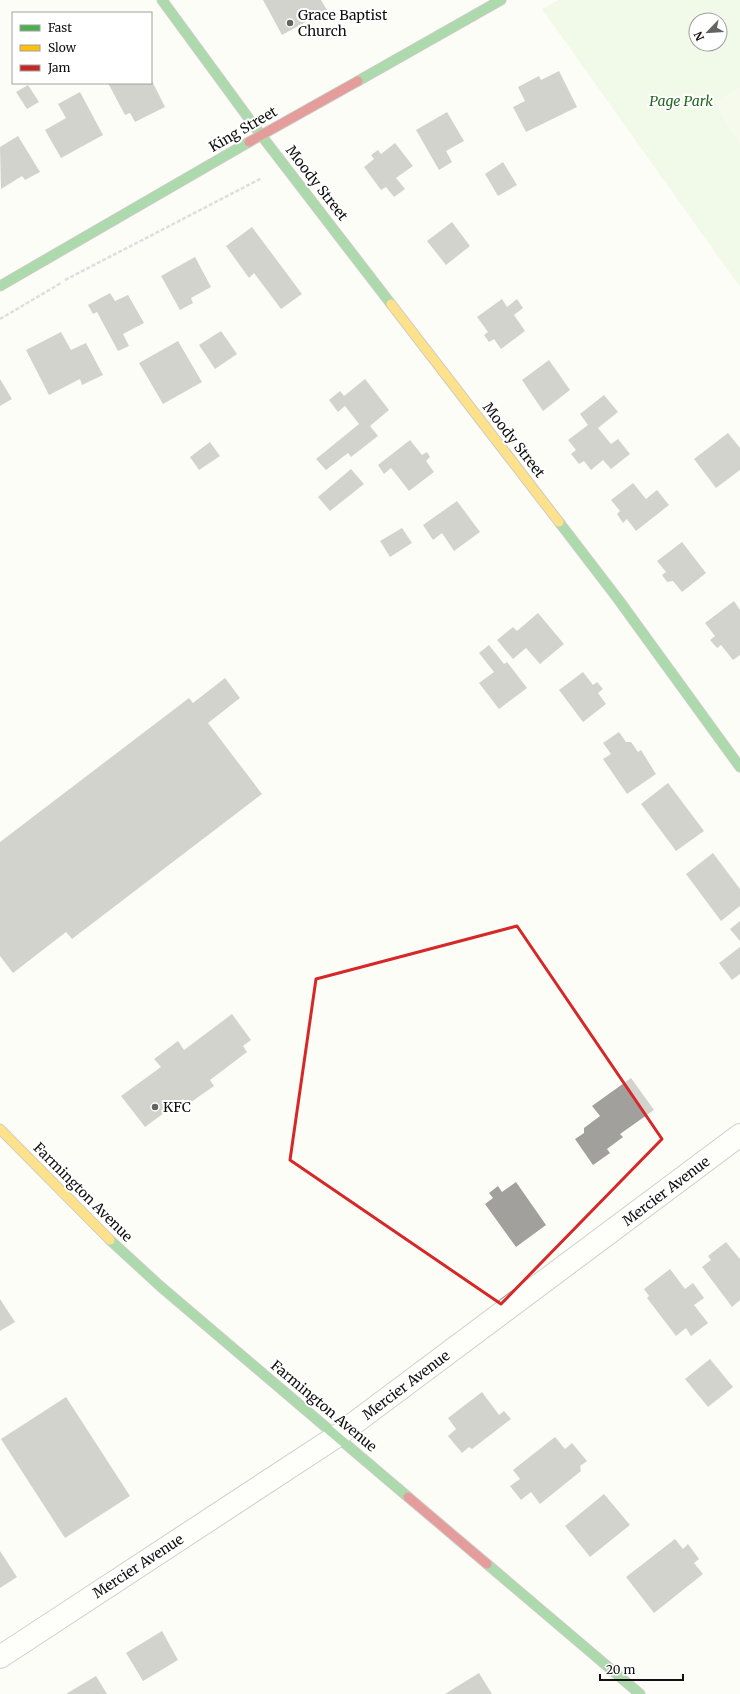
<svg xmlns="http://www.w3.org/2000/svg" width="740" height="1694" viewBox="0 0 740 1694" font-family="Merriweather,serif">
<rect width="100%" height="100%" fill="#fdfdf7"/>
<path fill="#e2f3d8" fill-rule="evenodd" d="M559,0h181v287l-198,-278zM696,20h24v24h-24z"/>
<path fill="#ecf6e1" d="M740,87v58l-26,-43z"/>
<g fill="#a1a09c">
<path d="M263,0h58l6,10 -45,25z"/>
<path d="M559,71l18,36 -51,25 -13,-25 12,-6 -7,-14 21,-11 2,4z"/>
<path d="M151,79l14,28 -30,15 -5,-9 -5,2 -17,-32h43z"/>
<path d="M28,85l11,17 -12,7 -11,-17z"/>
<path d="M80,92l23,43 -42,23 -16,-28 21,-12 -8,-14z"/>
<path d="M447,112l17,29 -18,10 6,11 -13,8 -23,-40z"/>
<path d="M18,136l22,36 -15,8 -3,-4 -21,13 -1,-42z"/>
<path d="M395,143l18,23 -17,12 9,11 -11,8 -8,-10 -5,3 -17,-23 10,-8 -3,-4 7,-5 3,4z"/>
<path d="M503,162l14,23 -19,11 -13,-22z"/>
<path d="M452,222l18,24 -24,19 -19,-24z"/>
<path d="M252,227l50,67 -21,15 -27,-36 -5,5 -23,-32z"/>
<path d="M195,257l16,30 -20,11 2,5 -13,7 -19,-34z"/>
<path d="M110,293l5,8 13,-6 16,28 -21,11 6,12 -11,5 -21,-39 -4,2 -5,-9z"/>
<path d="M502,299l5,8 10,-8 6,9 -9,7 11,16 -24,18 -7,-10 -5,3 -5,-7 4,-3 -11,-15z"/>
<path d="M221,331l16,23 -22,15 -16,-24z"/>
<path d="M61,332l10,18 15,-7 17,32 -21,10 -2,-6 -31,16 -23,-45z"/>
<path d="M178,341l24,41 -39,22 -24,-41z"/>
<path d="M549,360l21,30 -27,21 -21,-31z"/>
<path d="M0,379l12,20 -12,7z"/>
<path d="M365,379l24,31 -19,16 8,10 -27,21 -3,-4 -22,17 -10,-11 43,-35 -14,-18 -7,6 -9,-12 11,-9 4,5z"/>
<path d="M604,395l14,17 -20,16 13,16 7,-5 12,15 -19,15 -8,-9 -12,10 -7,-9 -5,3 -8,-10 5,-4 -8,-10 20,-15 -8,-11z"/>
<path d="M728,433l12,15v22l-24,18 -22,-29z"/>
<path d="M410,440l12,15 5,-3 3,5 -4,4 8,11 -25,19 -18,-23 -7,6 -6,-9z"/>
<path d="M210,442l10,14 -21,14 -9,-13z"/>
<path d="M351,469l13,15 -34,27 -12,-14z"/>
<path d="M633,483l13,16 11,-9 12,15 -33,26 -9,-12 -4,4 -6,-9 3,-3 -9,-11z"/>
<path d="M457,501l23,31 -26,19 -12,-18 -9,7 -10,-15z"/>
<path d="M402,528l10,15 -22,14 -10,-16z"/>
<path d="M682,542l24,31 -24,19 -9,-11 -6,1 -5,-7 4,-3 -9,-11z"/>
<path d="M734,601l6,9v45l-7,5 -12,-15 -4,3 -7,-8 5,-4 -10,-13z"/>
<path d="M538,613l26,31 -24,20 -14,-16 -13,11 -16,-19 16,-13 4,4z"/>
<path d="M489,645l15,19 3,-2 20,26 -28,21 -20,-26 15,-11 -15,-19z"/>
<path d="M583,672l10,13 4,-3 6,7 -5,4 8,11 -23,18 -24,-32z"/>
<path d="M225,678l15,20 -32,25 54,71 -190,145 -6,-7 -53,41 -13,-17v-114l189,-144 4,5z"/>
<path d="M619,732l7,10h5l7,10 3,-2 15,24 -29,20 -24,-35 8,-5 -8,-11z"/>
<path d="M668,783l36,48 -28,20 -35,-47z"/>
<path d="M713,853l27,36v17l-19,15 -35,-47z"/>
<path d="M740,921v20l-10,-12z"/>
<path d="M740,947v27l-8,6 -13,-17z"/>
<path d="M232,1014l19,26 -8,6 4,6 -37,28 4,6 -27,19 -4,-6 -38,28 -24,-31 40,-29 -7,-8 24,-18 6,9z"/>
<path d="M631,1078l23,32 -34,24 3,3 -16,12 3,4 -17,12 -18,-26 9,-6v-5l16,-12 -8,-10z"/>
<path d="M516,1182l30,43 -30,22 -31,-43 8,-6 -4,-5 9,-7 4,6z"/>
<path d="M726,1242l14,17v41l-8,7 -30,-40 9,-7 -3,-4z"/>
<path d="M670,1269l15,20 8,-6 11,15 -10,7 14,18 -17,13 -5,-8 -10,8 -29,-38 2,-2 -5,-7z"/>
<path d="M0,1299l15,23 -15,9z"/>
<path d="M710,1359l23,28 -25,20 -23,-28z"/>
<path d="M482,1392l17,23 5,-4 7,8 -39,30 -3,-2 -7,6 -14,-17 8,-7 -8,-11z"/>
<path d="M66,1397l64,99 -65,42 -64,-99z"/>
<path d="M555,1437l10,12 7,-6 15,18 -7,5 1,5 -41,33 -9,-12 -10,8 -11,-14 10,-7 -7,-9z"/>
<path d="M604,1494l26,31 -40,32 -25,-31z"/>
<path d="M675,1539l8,10 5,-5 11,15 -5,4 9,11 -49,39 -28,-36z"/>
<path d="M0,1551l17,26 -17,11z"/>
<path d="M162,1631l16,29 -35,21 -17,-28z"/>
<path d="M479,1673l13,21h-47z"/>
<path d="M96,1676l11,18h-41z"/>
</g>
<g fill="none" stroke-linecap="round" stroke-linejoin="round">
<g stroke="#979795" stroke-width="24">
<path id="street" d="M0,1657l337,-221 403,-301"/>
</g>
<g stroke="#8e8e8b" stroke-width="11">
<g id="fast">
<path d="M162,0l99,135 130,169"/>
<path d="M358,81l143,-81"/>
<path d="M0,286l249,-144"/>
<path d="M559,522l59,77 122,168"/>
<path d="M110,1240l50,46 248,211"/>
<path d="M487,1564l153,130"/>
</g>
</g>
<g stroke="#8e8e8b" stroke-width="11">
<g id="slow">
<path d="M391,304l168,218"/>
<path d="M0,1129l110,111"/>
</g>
</g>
<g stroke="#8e8e8b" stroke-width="11">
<g id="jam">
<path d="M249,142l109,-61"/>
<path d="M408,1497l79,67"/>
</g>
</g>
<g stroke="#b9b9b8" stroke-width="2.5" stroke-dasharray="4 2" stroke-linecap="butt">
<path d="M65,280l197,-102"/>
<path d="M0,319l61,-36"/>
</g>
<use href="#street" stroke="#fffffe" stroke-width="22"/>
<use href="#fast" stroke="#4caf50" stroke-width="9"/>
<use href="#slow" stroke="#ffc107" stroke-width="9"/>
<use href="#jam" stroke="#c62828" stroke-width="9"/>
</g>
<path d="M0 0H740V1694H0ZM517,926l145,213 -161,165 -211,-144 26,-181z" fill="#fdfdf7" fill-opacity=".55" fill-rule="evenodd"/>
<path fill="none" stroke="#d62828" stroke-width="3" stroke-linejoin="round" d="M517,926l145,213 -161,165 -211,-144 26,-181z"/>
<g fill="#646462" stroke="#fff" stroke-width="1.5">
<circle cx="290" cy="23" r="4"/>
<circle cx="155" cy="1107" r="4"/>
</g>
<g text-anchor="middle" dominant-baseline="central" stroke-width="4" stroke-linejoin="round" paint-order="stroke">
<g font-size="14" fill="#111" stroke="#fff" text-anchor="start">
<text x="298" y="15">Grace Baptist<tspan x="298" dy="16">Church</tspan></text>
<text x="163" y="1107">KFC</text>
</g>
<g font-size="14" font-style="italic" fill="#226821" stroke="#fff">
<text x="681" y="101">Page Park</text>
</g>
<g font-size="14" fill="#111" stroke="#fff">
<text transform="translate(243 129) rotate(-30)">King Street</text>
<text transform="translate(317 183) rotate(52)">Moody Street</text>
<text transform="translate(514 440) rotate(52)">Moody Street</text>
<text transform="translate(666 1191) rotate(-37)">Mercier Avenue</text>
<text transform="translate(83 1192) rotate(45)">Farmington Avenue</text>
<text transform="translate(406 1385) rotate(-37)">Mercier Avenue</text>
<text transform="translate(324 1406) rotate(40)">Farmington Avenue</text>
<text transform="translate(138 1566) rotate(-33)">Mercier Avenue</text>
</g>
</g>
<rect x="12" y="12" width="140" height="72" fill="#ffffff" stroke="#a0a0a0"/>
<rect x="20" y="25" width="20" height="6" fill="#4caf50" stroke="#a0a0a0"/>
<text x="48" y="32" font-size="12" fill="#111111">Fast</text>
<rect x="20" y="45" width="20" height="6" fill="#ffc107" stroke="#a0a0a0"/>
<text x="48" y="52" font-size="12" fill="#111111">Slow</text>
<rect x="20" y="65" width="20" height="6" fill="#c62828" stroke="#a0a0a0"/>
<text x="48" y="72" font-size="12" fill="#111111">Jam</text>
<g transform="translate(708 32) rotate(245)"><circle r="19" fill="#ffffff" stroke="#a0a0a0"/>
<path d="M0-3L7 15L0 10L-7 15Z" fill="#646462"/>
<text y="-6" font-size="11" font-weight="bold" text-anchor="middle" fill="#111111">N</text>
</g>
<path d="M600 1674v6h83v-6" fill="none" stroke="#111111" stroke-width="2"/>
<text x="606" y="1674" font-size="12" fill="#111111" stroke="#ffffff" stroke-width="3" paint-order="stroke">20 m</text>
</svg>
